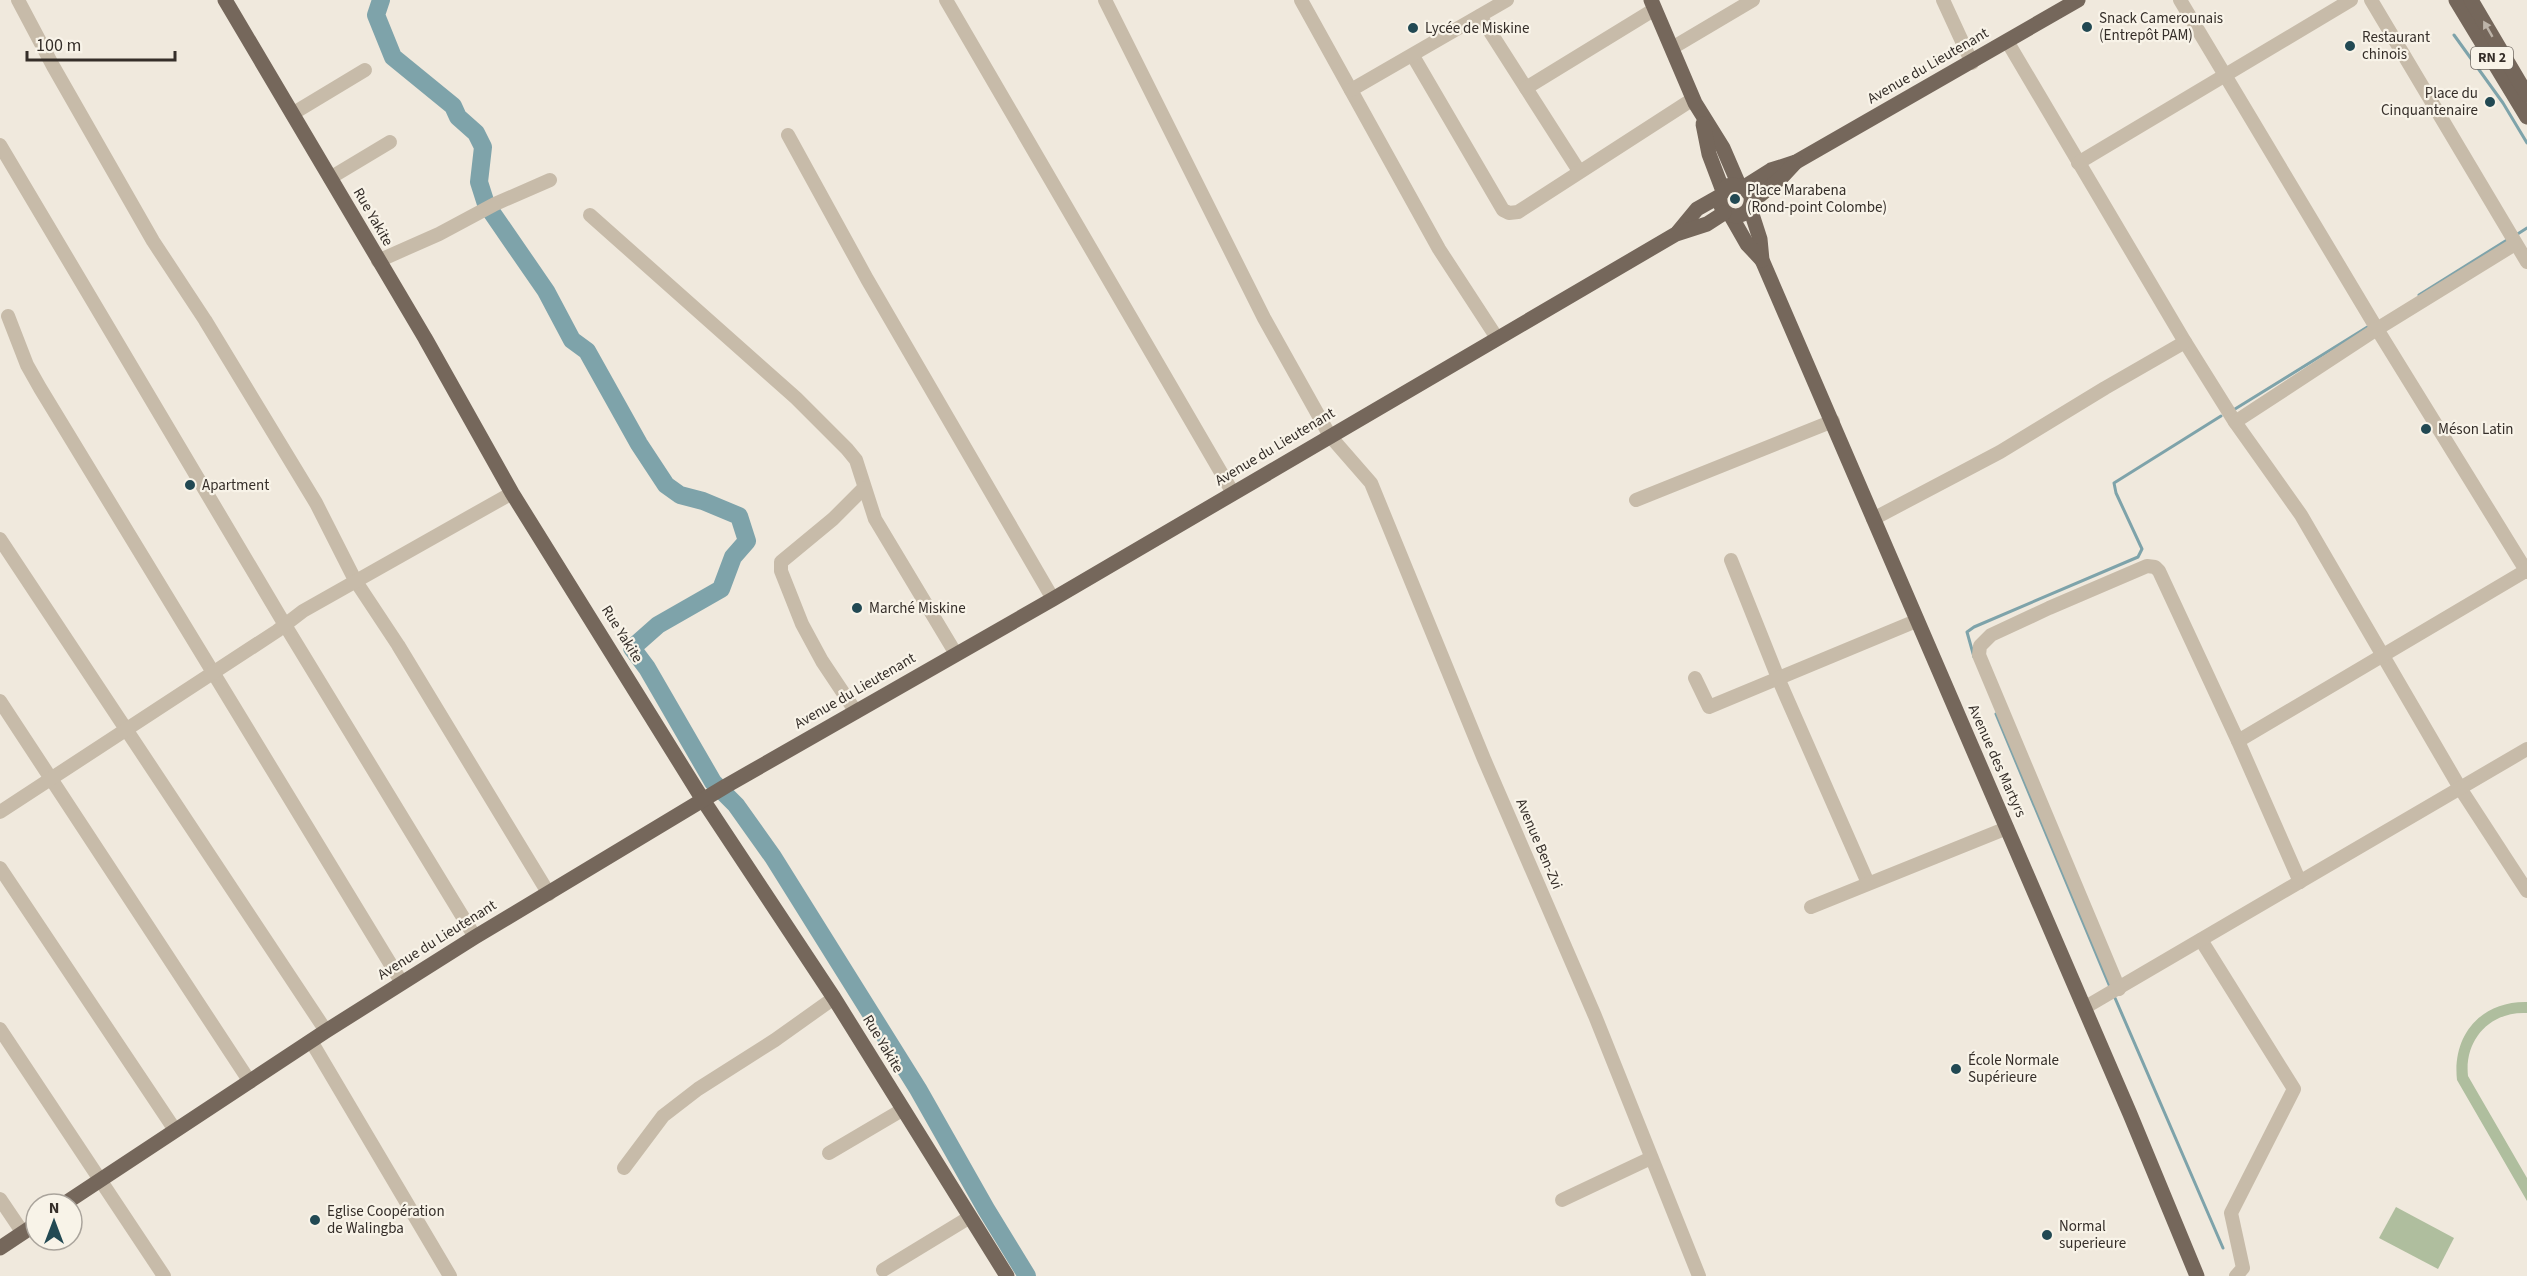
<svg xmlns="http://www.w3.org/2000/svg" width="2527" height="1276" viewBox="0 0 2527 1276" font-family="'Source Sans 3',sans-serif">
<rect width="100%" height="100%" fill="#f0e9dd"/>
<g fill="#afbe9e">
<path d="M2527,1002v11c-37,-2 -63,27 -59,63l59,102v23l-70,-121c-5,-45 24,-79 70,-78z"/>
<path d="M2396,1207l58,31 -16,31 -59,-31z"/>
</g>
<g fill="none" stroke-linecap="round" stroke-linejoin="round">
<g stroke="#7ea3aa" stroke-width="3">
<path d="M2454,35l49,68 24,40"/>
<path d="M2516,235l11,-7"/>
<path d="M2419,295l88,-55"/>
<path d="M2235,409l134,-83"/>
<path d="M1974,657l-7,-25 7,-5 164,-70 4,-8 -26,-56 -2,-10 107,-67"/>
<path d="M1996,714l114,273"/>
<path d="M2115,998l108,250"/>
</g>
<path stroke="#7ea3aa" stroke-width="18" d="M381,0l-5,15 17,42 60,49 5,11 18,16 7,14 -4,35 7,22 60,87 26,49 15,11 52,93 27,41 14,10 23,6 36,15 8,25 -14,16 -12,32 -63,36 -26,23 15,20 66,114 23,23 37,52 145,232 68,120 41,67"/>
<g stroke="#c7bba9" stroke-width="14">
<path d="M18,0l35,66 100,175 52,79 111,183 39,77 43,65 151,249"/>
<path d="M946,0l287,493"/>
<path d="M1105,0l159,318 66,118 41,47 113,276 111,257 104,260"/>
<path d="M1301,0l138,249 58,89"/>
<path d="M1943,0l29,63"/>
<path d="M2180,0l197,329 150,243"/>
<path d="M2371,0l156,262"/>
<path d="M1480,16l99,155"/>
<path d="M2007,41l178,301 50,80 66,93 159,273 67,103"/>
<path d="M1672,48l81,-48"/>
<path d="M1413,56l90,154 6,3 9,-1 175,-113"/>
<path d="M1526,88l129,-79"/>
<path d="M1351,90l156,-90"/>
<path d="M292,114l73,-44"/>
<path d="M788,135l79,144 186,320"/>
<path d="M0,145l285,480 190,312"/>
<path d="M2078,163l273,-163"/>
<path d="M330,178l60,-36"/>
<path d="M590,215l206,183 51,51 9,11 19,59 81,135"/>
<path d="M378,261l61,-27 56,-30 55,-24"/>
<path d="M8,316l19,49 13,23 362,595"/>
<path d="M2235,422l142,-93 138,-85"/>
<path d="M1636,500l197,-79"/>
<path d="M1873,519l127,-67 105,-64 80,-46"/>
<path d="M0,539l326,492"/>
<path d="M1731,560l47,118 90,205"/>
<path d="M1695,678l14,29 207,-86"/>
<path d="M0,701l250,381"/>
<path d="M856,712l-34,-51 -20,-37 -21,-53v-9l52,-43 31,-31"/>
<path d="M2238,741l289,-171"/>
<path d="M0,812l277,-181 26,-20 209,-118"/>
<path d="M0,868l175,262"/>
<path d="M1811,907l196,-79"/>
<path d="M2201,940l93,149 -63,124 12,55 -7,8"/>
<path d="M2119,989l-140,-334 1,-9 11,-11 58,-27 98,-42 8,1 4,4 79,170 62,141"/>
<path d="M2084,1008l443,-259"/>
<path d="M0,1029l164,247"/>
<path d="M311,1041l139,235"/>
<path d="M829,1153l73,-43"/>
<path d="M624,1168l39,-52 35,-27 77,-49 59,-42"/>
<path d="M0,1199l23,34"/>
<path d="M1562,1200l89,-42"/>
<path d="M883,1270l87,-53"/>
</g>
<g stroke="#75675b" stroke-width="15">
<path d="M225,0l200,338 87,155 191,307 131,198 173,278"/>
<path d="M1651,0l44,103 28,45 16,37"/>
<path d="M2456,0l71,117"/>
<path d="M2471,0l56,95"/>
<path d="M1703,124l6,30 14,37"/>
<path d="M1744,187l27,-17 25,-8 282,-162"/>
<path d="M1752,202l31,-26 13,-14"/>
<path d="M1750,208l10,31 2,21 368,854 67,162"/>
<path d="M1731,216l16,28 15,16"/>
<path d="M1678,232l19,-23 23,-13 7,-10 6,-1 11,2 7,9c3,27 -34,26 -31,0"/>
<path d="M64,1204l262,-173 149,-94 251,-151 327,-187 623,-365 31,-10 17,-11"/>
<path d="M0,1248l36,-24"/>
</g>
</g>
<defs><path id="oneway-solid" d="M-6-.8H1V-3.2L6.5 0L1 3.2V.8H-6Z" transform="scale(1.5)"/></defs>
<use fill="#bdb4a9" href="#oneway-solid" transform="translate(2488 29) rotate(-120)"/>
<g fill="#224953" stroke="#f8f3e8" stroke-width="2">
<circle cx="2087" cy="27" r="6"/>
<circle cx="1413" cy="28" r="6"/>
<circle cx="2350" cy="46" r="6"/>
<circle cx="2490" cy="102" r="6"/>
<circle cx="1735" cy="199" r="6"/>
<circle cx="2426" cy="429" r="6"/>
<circle cx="190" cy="485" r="6"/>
<circle cx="857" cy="608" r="6"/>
<circle cx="1956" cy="1069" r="6"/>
<circle cx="315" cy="1220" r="6"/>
<circle cx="2047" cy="1235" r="6"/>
</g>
<g text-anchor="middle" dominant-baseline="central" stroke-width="4.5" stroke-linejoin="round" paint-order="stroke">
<rect fill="#f8f3e8" stroke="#706962" stroke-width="1.5" x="2471" y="47" width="42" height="22" rx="4.5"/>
<g font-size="14" font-weight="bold" fill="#352e29">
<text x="2492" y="58">RN 2</text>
</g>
<g font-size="15" fill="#352e29" stroke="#f8f3e8" text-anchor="start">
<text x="2099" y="18">Snack Camerounais<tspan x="2099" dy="17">(Entrepôt PAM)</tspan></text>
<text x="1425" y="28">Lycée de Miskine</text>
<text x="2362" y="37">Restaurant<tspan x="2362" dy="17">chinois</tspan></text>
<text x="2478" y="93" text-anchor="end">Place du<tspan x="2478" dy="17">Cinquantenaire</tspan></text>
<text x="1747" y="190">Place Marabena<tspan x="1747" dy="17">(Rond-point Colombe)</tspan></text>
<text x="2438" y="429">Méson Latin</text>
<text x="202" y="485">Apartment</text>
<text x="869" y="608">Marché Miskine</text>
<text x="1968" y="1060">École Normale<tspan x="1968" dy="17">Supérieure</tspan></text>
<text x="327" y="1211">Eglise Coopération<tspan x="327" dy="17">de Walingba</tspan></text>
<text x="2059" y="1226">Normal<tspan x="2059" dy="17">superieure</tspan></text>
</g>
<g font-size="15" fill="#352e29" stroke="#f8f3e8">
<text transform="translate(1928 66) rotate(-30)">Avenue du Lieutenant</text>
<text transform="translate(373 217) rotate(60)">Rue Yakite</text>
<text transform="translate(1275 447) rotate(-31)">Avenue du Lieutenant</text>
<text transform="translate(622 634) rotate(58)">Rue Yakite</text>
<text transform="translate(855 691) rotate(-30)">Avenue du Lieutenant</text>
<text transform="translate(1997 761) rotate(66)">Avenue des Martyrs</text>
<text transform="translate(1539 844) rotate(67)">Avenue Ben-Zvi</text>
<text transform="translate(437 940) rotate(-32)">Avenue du Lieutenant</text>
<text transform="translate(883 1044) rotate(59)">Rue Yakite</text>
</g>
</g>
<g transform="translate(54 1222)"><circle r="28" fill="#f8f3e8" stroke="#aaa49c" stroke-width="1.5"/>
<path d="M0-4.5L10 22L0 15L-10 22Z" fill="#224953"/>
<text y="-9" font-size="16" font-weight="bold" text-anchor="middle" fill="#352e29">N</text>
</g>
<path d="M27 51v9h148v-9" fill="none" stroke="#352e29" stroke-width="3"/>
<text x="36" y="51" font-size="18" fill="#352e29" stroke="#f8f3e8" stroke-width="4.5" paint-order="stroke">100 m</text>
</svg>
